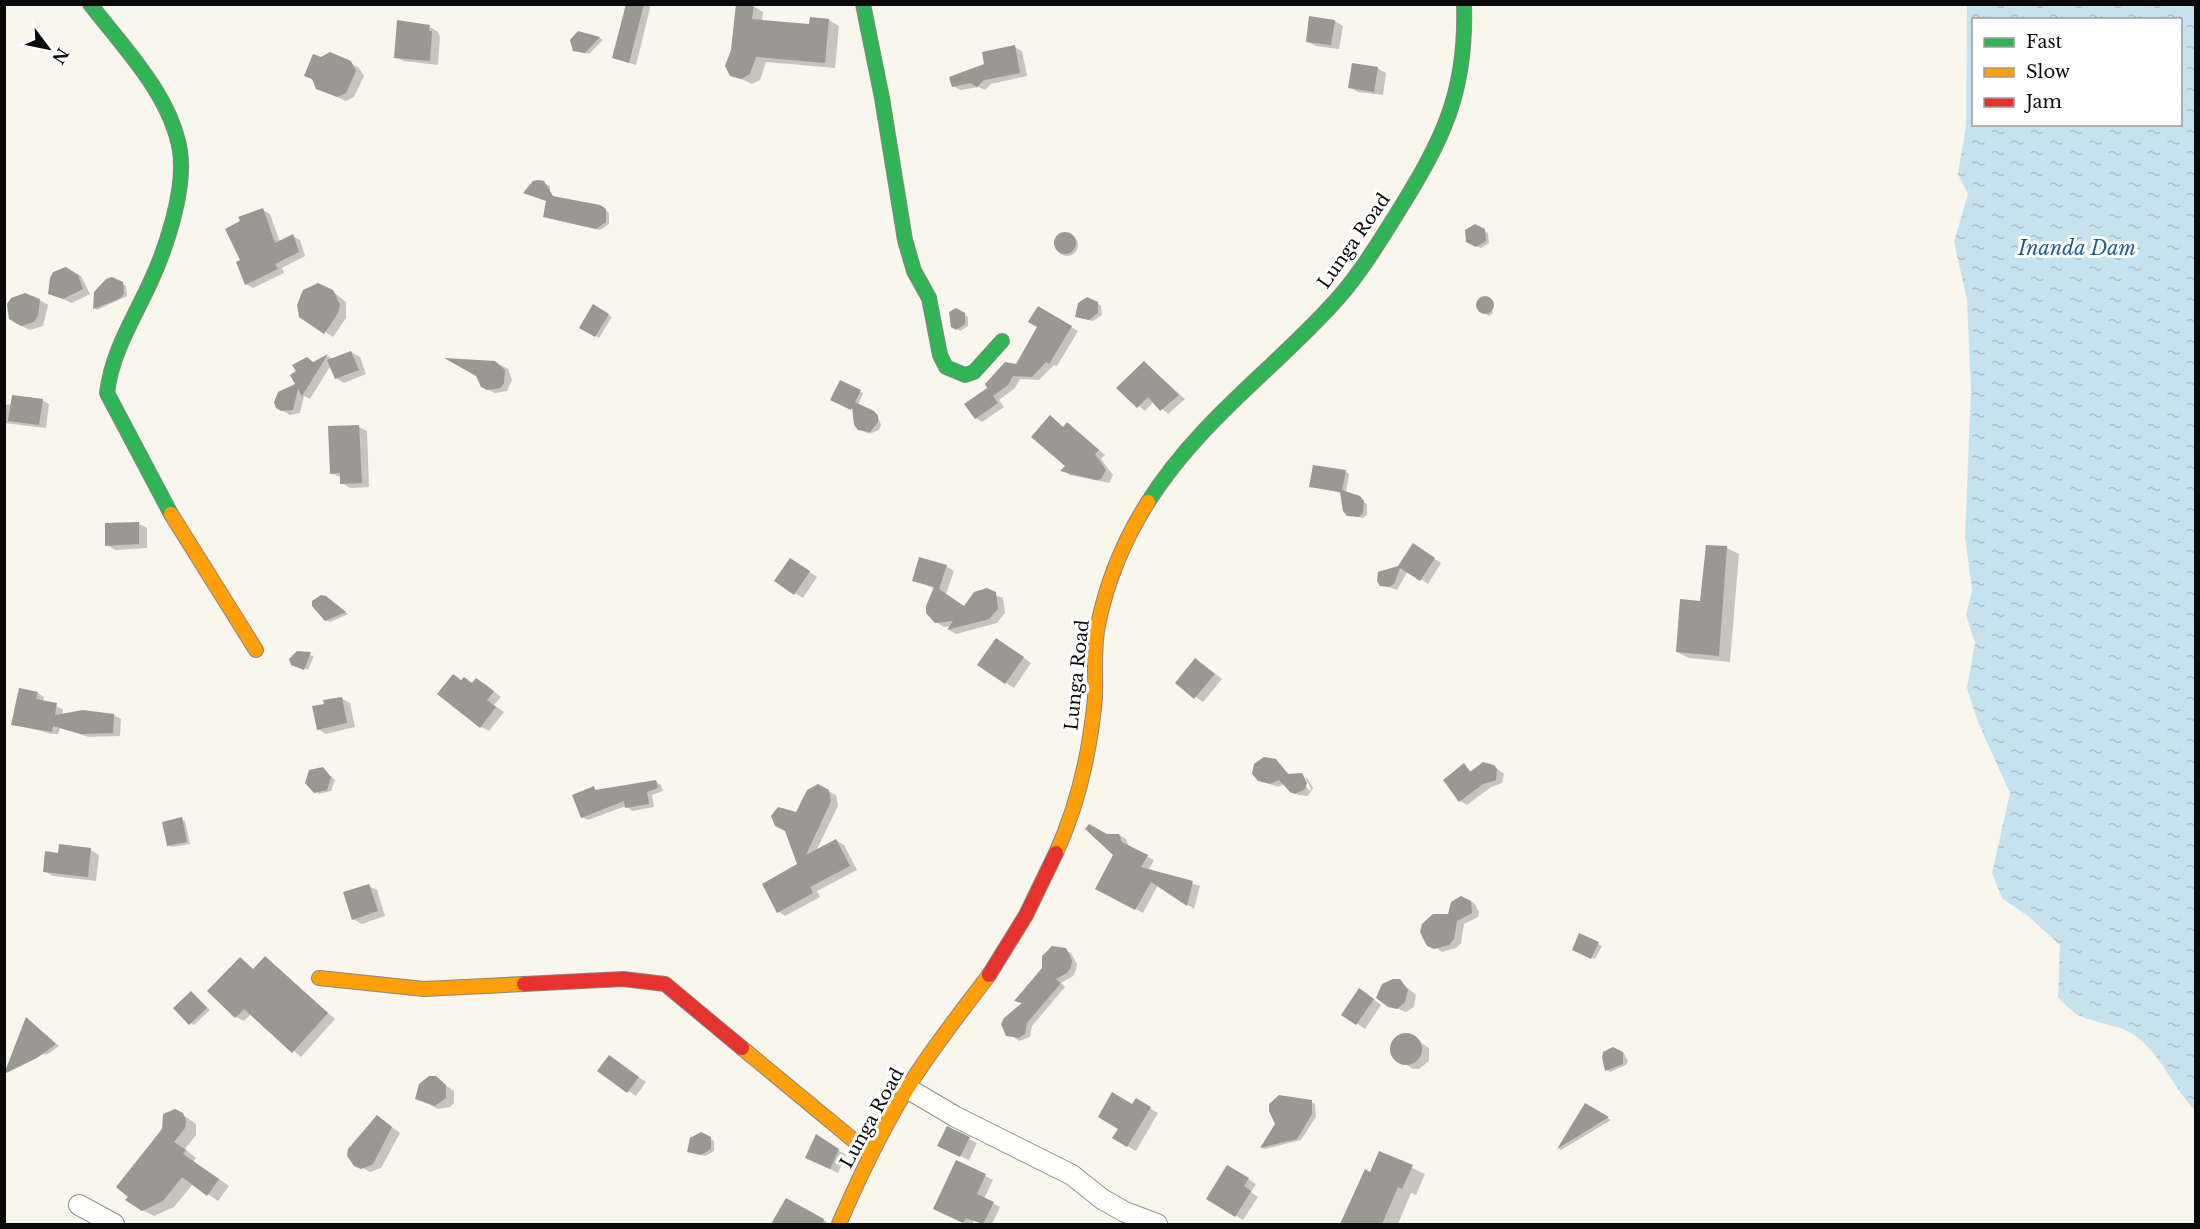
<svg xmlns="http://www.w3.org/2000/svg" width="2200" height="1229" viewBox="0 0 2200 1229" font-family="'Libre Baskerville',serif">
<defs>
<pattern id="water-ripples" width="26" height="14" patternUnits="userSpaceOnUse" patternTransform="scale(1.5)"><rect width="26" height="14" fill="#c6e2ef"/><path d="M2 4q2-2 4 0t4 0M15 11q2-2 4 0t4 0" fill="none" stroke="#a9c1cc"/></pattern>
</defs>
<rect width="100%" height="100%" fill="#f8f6ed"/>
<path fill="url(#water-ripples)" fill-rule="evenodd" d="M1967,5h228v1105c-22,-22 -33,-54 -58,-73 -17,-13 -39,-13 -57,-21 -8,-4 -15,-12 -22,-18l2,-53 -32,-29 -26,-18 -10,-25 18,-80 -32,-71 -11,-34 8,-45 -9,-28 6,-25 -7,-53 6,-147 -4,-91 -13,-57 14,-48 -10,-20 8,-48zM1974,20h206v104h-206z"/>
<g fill="#0003">
<path d="M628,4h23l-15,61 -22,-7z"/>
<path d="M753,6l10,6 -1,9 48,4 1,-6 18,1 10,6 -4,42 -69,-6 -6,18 -8,4 -20,-9z"/>
<path d="M1335,21l8,5 -4,23 -23,-3 -9,-5z"/>
<path d="M430,27l8,5 2,5 -2,28 -34,-4 -9,-4z"/>
<path d="M578,33l22,5 3,2 -14,14 -10,-2 -4,-2z"/>
<path d="M1014,47l8,4 5,25 -36,8 -6,6 -6,-3 -19,3 -7,-4z"/>
<path d="M350,63l9,5 5,8 -10,21 -8,4 -28,-13 -4,-7 -8,-6z"/>
<path d="M1377,68l9,5 -3,22 -25,-3 -8,-5z"/>
<path d="M538,181l12,5v11l54,12 5,4v11l-9,6 -52,-12v-17z"/>
<path d="M263,210l7,4 10,28 13,-6 7,4 5,16 -23,12 2,5 -31,15 -7,-4 -4,-23z"/>
<path d="M1484,231l4,2 1,10 -8,5 -10,-4z"/>
<circle cx="1067" cy="245" r="11"/>
<path d="M60,270l12,1 9,5 9,18 -18,9 -23,-10z"/>
<path d="M112,278l14,8 1,10 -30,14 -3,-2z"/>
<path d="M304,291h28l14,11v16l-13,19 -32,-21 -1,-19z"/>
<path d="M1486,298l4,2 3,13 -4,3 -9,-5 -1,-9z"/>
<path d="M12,299l28,1 8,5 -5,21 -13,4 -15,-7 -7,-11z"/>
<path d="M1097,303l4,3 1,9 -9,6 -16,-4z"/>
<path d="M594,306l18,11 -13,21 -18,-11z"/>
<path d="M1039,308l39,23 -21,35 -3,-1 -15,15 -19,-1 -5,9 -16,12 5,7 -22,15 -6,-4 41,-52 22,-39z"/>
<path d="M956,310l12,7v9l-8,5 -7,-5z"/>
<path d="M351,352l9,5 6,17 -22,9 -8,-5 -5,-13 -21,34 -6,-3 -4,17 -10,2 -8,-5 15,-26 17,-21 14,-7 5,3z"/>
<path d="M495,362l13,7 4,11 -5,11 -12,2 -13,-7z"/>
<path d="M1145,363l40,36 -17,15 -14,-13 -9,10 -27,-24z"/>
<path d="M840,382l23,11 -5,12 19,9 4,11 -2,5 -10,4 -10,-5 -5,-19 -19,-8z"/>
<path d="M42,400l7,4 -3,24 -42,-5v-18z"/>
<path d="M1050,417l15,11 3,-4 7,5 30,26 -4,4 12,16 -4,8 -39,-8 -7,-4 4,-5z"/>
<path d="M359,427l8,4 2,56 -19,1 -8,-5v-5l-11,-5z"/>
<path d="M1345,471l4,3 -3,19 21,11v11l-4,3 -15,-3 -7,-22 -30,-7z"/>
<path d="M138,523l9,5v20l-32,2 -8,-5z"/>
<path d="M1413,545l28,18 -13,21 -20,-13 -11,19 -16,-6 18,-17z"/>
<path d="M1707,546l20,2 12,6 -9,108 -41,-4 -12,-6 25,-50z"/>
<path d="M798,564l19,13 -14,21 -8,-5z"/>
<path d="M946,566l8,5 -8,23 19,13 15,-17 23,8 2,15 -8,10 -41,11 -7,-4 2,-4 -7,1 -8,-5 -1,-33 -21,-9z"/>
<path d="M330,600l18,14 -18,8 -4,-2z"/>
<path d="M1005,645l26,18 -17,25 -35,-23z"/>
<path d="M297,652l17,4 -6,14 -16,-6 1,-9z"/>
<path d="M1195,659l27,20 -19,23 -26,-19z"/>
<path d="M462,681l23,3 16,13 -7,8 10,7 -15,19 -8,-4z"/>
<path d="M37,693l7,4 -1,5 20,7 -1,7 52,-1 7,4 -1,17 -31,1 -29,-9 -2,6h-6l-39,-10z"/>
<path d="M341,698l9,5 5,24 -29,7 -8,-5 7,-24z"/>
<path d="M1277,762l13,13 14,1h-3l8,15 2,-2 -6,-12 3,2 5,9 -5,8 -10,-1 -14,-11 -6,3 -19,-7z"/>
<path d="M1464,765l8,7 24,-4 8,6 -2,9 -11,4 -24,18 -7,-4z"/>
<path d="M322,768l13,12 -4,11 -12,3 -4,-3z"/>
<path d="M655,781l6,4 2,6 -11,4 2,12 -22,4 -6,-5 -38,14 -6,-3 11,-29 6,3z"/>
<path d="M828,791l8,4 2,11 -22,45 20,-11 8,5 13,25 -40,21 3,6 -35,19 -7,-5 21,-46 -12,-35 -14,-9 1,-10 9,-3 14,6z"/>
<path d="M181,819l4,2 5,23 -18,3 -4,-2z"/>
<path d="M1106,835h13l7,4 3,8 25,13 -6,11 52,15 -6,23 -36,-24 -15,28 -46,-25 18,-33z"/>
<path d="M60,846l31,4 8,5 -3,26 -43,-5 -9,-5 15,-17z"/>
<path d="M369,886l8,4 8,26 -23,8 -9,-5z"/>
<path d="M1456,899h11l7,4 5,9 -1,5 -14,7 -3,19 -5,5 -14,4 -19,-13 -2,-7 6,-13 7,-4h15z"/>
<path d="M1598,944l4,2 -7,13 -18,-8z"/>
<path d="M1065,950l6,3 6,11 -1,6 -3,6 -12,7 4,4 -33,39 -2,11 -11,4 -15,-11 1,-11 18,-15 -6,-4z"/>
<path d="M266,958l69,61 -34,38 -50,-43 -7,7 -8,-4 4,-58 14,11z"/>
<path d="M1399,981l17,14 -2,12 -8,5 -18,-7z"/>
<path d="M195,995l15,15 -16,15 -4,-2z"/>
<path d="M1368,995l13,10 -16,24 -22,-15z"/>
<path d="M30,1021l29,25 -11,8 -32,3z"/>
<path d="M1406,1033l23,15v13l-10,8h-6l-20,-13v-13z"/>
<path d="M1613,1048l10,4 5,9 -2,4 -16,7 -3,-2z"/>
<path d="M617,1062l29,20 -10,14 -37,-25z"/>
<path d="M435,1078l19,13v12l-4,4 -12,2 -22,-11z"/>
<path d="M1136,1100l22,13 -22,38 -22,-13z"/>
<path d="M1311,1102l4,2 1,13 -15,23 -36,9 -3,-1 15,-24z"/>
<path d="M1585,1105l26,15 -50,30 -2,-1z"/>
<path d="M171,1111l8,1 17,12v11l-11,14 11,9 -3,3 36,25 -11,15 -25,-17 -19,23 -20,9 -12,-6 21,-80v-11z"/>
<path d="M385,1122l15,11 -19,35 -11,4 -19,-11z"/>
<path d="M701,1133l13,8v10l-9,5 -17,-5z"/>
<path d="M969,1139l8,4 -8,17 -22,-10z"/>
<path d="M824,1141l22,14 -8,18 -31,-15z"/>
<path d="M1380,1153l45,21 -9,21 -5,-2 -13,31h-56l23,-53 6,3z"/>
<path d="M957,1162l36,18 -9,19 16,8 -8,17 -18,-3 -2,3h-5l-24,-11z"/>
<path d="M1228,1167l28,17 -5,8 7,5 -15,23 -35,-21z"/>
<path d="M786,1200l41,22v2h-30l-18,-3z"/>
</g>
<g fill="#9a9893">
<path d="M626,4h18l-15,59 -17,-5z"/>
<path d="M736,4h18l-2,15 57,5 1,-7 19,2 -4,44 -69,-6 -6,17 -9,5 -11,-3 -5,-10 6,-16z"/>
<path d="M1309,16l26,4 -4,25 -25,-3z"/>
<path d="M397,20l33,5 -1,6h3l-2,30 -36,-3z"/>
<path d="M578,31l22,6 -15,16 -12,-2 -3,-11z"/>
<path d="M1015,45l5,28 -36,7 -7,7 -7,-4 -18,4 -3,-10 35,-13 -2,-12z"/>
<path d="M330,52l21,9 5,10 -10,22 -9,4 -21,-8 -4,-10 -8,-3 9,-22 8,3z"/>
<path d="M1352,63l26,4 -4,25 -26,-4z"/>
<path d="M538,180l6,1 9,15 47,9 6,4v13l-10,7 -53,-12 3,-16 -23,-8 10,-12z"/>
<path d="M263,208l12,35 18,-9 6,18 -24,12 3,5 -33,16 -9,-23 4,-2 -15,-31 15,-8 -2,-4z"/>
<path d="M1475,224l10,5 1,12 -10,6 -10,-5 -1,-12z"/>
<circle cx="1065" cy="243" r="11"/>
<path d="M66,267l12,8 5,14 -20,10 -15,-5 2,-16 3,-6z"/>
<path d="M112,277l11,5 1,12 -5,5 -26,10 1,-17 12,-13z"/>
<path d="M318,283l15,7 7,15 -2,8 -14,21 -25,-17 -2,-12 6,-15z"/>
<path d="M25,293l15,6 -2,16 -4,7 -13,4 -12,-7 -2,-15 4,-6z"/>
<circle cx="1485" cy="305" r="9"/>
<path d="M1087,297l11,5v11l-9,7 -14,-3 3,-14z"/>
<path d="M593,304l16,10 -14,23 -16,-9z"/>
<path d="M1038,306l34,20 -23,38 -3,-2 -14,15 -19,-1 -5,9 -15,11 5,7 -23,16 -11,-15 23,-16 -2,-4 20,-22 11,2 21,-37 -9,-5z"/>
<path d="M956,308l9,5v11l-9,6 -5,-3 -2,-15z"/>
<path d="M351,351l8,19 -24,9 -8,-19z"/>
<path d="M328,354l-26,42 -4,-7 -5,21 -12,1 -5,-3 -2,-6 4,-10 17,-8 -5,-9 6,-4 -4,-6 15,-8 6,5z"/>
<path d="M444,358l51,3 10,9 -1,13 -4,5 -13,2 -6,-3 -5,-11z"/>
<path d="M1144,361l35,34 -19,16 -12,-14 -11,11 -21,-20z"/>
<path d="M840,380l21,10 -6,12 19,9 4,5v6l-8,10 -12,-2 -4,-5 -2,-18 -1,3 -21,-10z"/>
<path d="M12,395l31,4 -4,26 -31,-4z"/>
<path d="M1050,415l13,12 4,-5 32,28 -4,4 11,16 -5,9 -5,1 -36,-9 5,-5 -34,-29z"/>
<path d="M359,425l3,58 -22,1v-11l-10,1 -2,-48z"/>
<path d="M1313,465l33,5 -4,20 18,6 4,5 -1,12 -4,4 -12,-1 -4,-5 -3,-19 -31,-5z"/>
<path d="M139,522v22l-34,2v-23z"/>
<path d="M1413,543l22,15 -15,23 -20,-13 -6,16 -5,3 -9,-1 -3,-5 1,-9 20,-6z"/>
<path d="M1706,545l21,1 -8,110 -43,-4 4,-53 20,2z"/>
<path d="M919,557l28,8 -8,24 25,17 10,-14 13,-4 9,4 2,17 -9,10 -42,11 6,-9 -18,2 -9,-10v-7l8,-19 -22,-6z"/>
<path d="M790,558l20,13 -16,24 -20,-14z"/>
<path d="M321,595l5,1 20,16 -21,9 -13,-15v-5z"/>
<path d="M996,638l28,19 -19,27 -28,-19z"/>
<path d="M297,651l14,1 -7,18 -13,-5 -2,-6z"/>
<path d="M1195,658l20,16 -21,25 -19,-16z"/>
<path d="M453,674l8,6 3,-3 8,6 4,-5 18,13 -7,9 9,7 -16,21 -43,-34z"/>
<path d="M19,688l19,4 -2,7 21,4 -2,12 28,-5 31,4 -1,19 -32,1 -28,-8 -1,6 -41,-7z"/>
<path d="M342,697l5,26 -30,7 -5,-24 12,-2 -1,-4z"/>
<path d="M1264,757l12,2 12,15 14,-1 5,10 -2,6 -10,5 -5,-2 -11,-12 -9,4 -12,-3 -6,-7 2,-10z"/>
<path d="M1483,762l11,3 3,4 -1,11 -13,4 -24,18 -16,-22 21,-17 6,9z"/>
<path d="M323,767l8,10 -4,13 -13,3 -9,-10 4,-13z"/>
<path d="M656,780l2,8 -11,4 2,12 -24,4 -1,-7 -43,17 -9,-23 22,-9 1,4z"/>
<path d="M818,784l11,6 2,11 -25,54 30,-16 14,27 -40,21 3,6 -36,20 -15,-29 35,-20 -12,-33 -10,-5 -4,-10 7,-9 18,5 11,-22z"/>
<path d="M182,817l5,25 -20,4 -5,-24z"/>
<path d="M1089,824l18,10h12l3,8 26,13 -7,12 52,14 -6,25 -36,-24 -16,28 -40,-21 18,-34 -28,-26z"/>
<path d="M59,844l32,4 -3,29 -45,-5 2,-21 13,2z"/>
<path d="M369,884l9,27 -26,9 -9,-28z"/>
<path d="M1461,896l10,5 1,12 -15,8 -3,18 -5,6 -15,4 -7,-3 -7,-14 2,-8 11,-10h15l3,-12z"/>
<path d="M1579,933l20,9 -8,17 -19,-9z"/>
<path d="M1052,946l14,2 6,12 -1,7 -4,6 -11,6 5,4 -34,40 -2,11 -6,4 -13,-2 -5,-12 3,-6 18,-15 -8,-2 28,-33v-12z"/>
<path d="M265,956l63,57 -36,40 -48,-44 -9,9 -28,-27 33,-34 13,12z"/>
<path d="M1393,979h7l8,11 -3,12 -8,7 -9,-2 -12,-9 6,-14z"/>
<path d="M1359,988l15,11 -18,26 -15,-10z"/>
<path d="M191,991l16,17 -18,17 -16,-17z"/>
<path d="M26,1017l30,27 -19,14 -33,16z"/>
<circle cx="1406" cy="1049" r="16"/>
<path d="M1613,1047l10,5v12l-18,7 -3,-14 1,-5z"/>
<path d="M609,1055l30,22 -12,16 -30,-22z"/>
<path d="M429,1076h7l10,9v13l-11,8 -20,-7 4,-15z"/>
<path d="M1112,1092l20,12 4,-6 15,9 -24,40 -15,-9 6,-9 -20,-12z"/>
<path d="M1279,1095l33,5v14l-15,25 -37,9 15,-24 -6,-13v-7z"/>
<path d="M1585,1103l24,14 -52,32z"/>
<path d="M175,1109l8,4 3,8 -1,7 -11,14 12,8 -3,4 36,25 -12,17 -25,-19 -19,24 -21,10 -17,-11 3,-3 -12,-10 46,-58 1,-15z"/>
<path d="M377,1115l15,12 -19,37 -12,5 -7,-3 -7,-10 1,-7z"/>
<path d="M947,1126l23,11 -10,20 -23,-11z"/>
<path d="M701,1132l10,5v12l-10,6 -14,-3 3,-14z"/>
<path d="M816,1134l23,15 -9,20 -25,-11z"/>
<path d="M1379,1151l34,14 -11,24 -4,-2 -16,37h-42l25,-55 5,3z"/>
<path d="M956,1160l30,14 -9,20 17,8 -11,22 -17,-6 -3,5 -30,-14z"/>
<path d="M1227,1165l22,13 -5,8 7,5 -16,26 -29,-18z"/>
<path d="M786,1198l38,21 -1,5h-52z"/>
</g>
<g fill="none" stroke-linecap="round" stroke-linejoin="round">
<g stroke="#91908c" stroke-width="22">
<g id="street">
<path d="M907,1088l49,29 116,58 30,24 23,13 32,12"/>
<path d="M79,1205l35,19"/>
</g>
</g>
<g stroke="#888783" stroke-width="16">
<g id="fast">
<path d="M90,4c33,43 81,91 90,147 6,38 -14,98 -30,132 -17,37 -38,69 -43,110l64,121"/>
<path d="M863,4l19,94 23,142 9,31 15,27 11,57 6,12 19,8 9,-3 28,-31"/>
<path d="M1148,502c51,-80 119,-127 182,-195 26,-27 46,-60 66,-92 46,-74 71,-121 68,-211"/>
</g>
</g>
<g stroke="#888783" stroke-width="16">
<g id="slow">
<path d="M171,514l85,136"/>
<path d="M1056,853c22,-48 34,-102 39,-155 1,-24 -2,-49 3,-73 9,-44 26,-85 50,-123"/>
<path d="M319,978l105,11 100,-5"/>
<path d="M742,1048l127,105"/>
<path d="M839,1224c22,-51 46,-101 76,-148 23,-35 49,-68 74,-101"/>
</g>
</g>
<g stroke="#888783" stroke-width="16">
<g id="jam">
<path d="M989,975l37,-60 30,-62"/>
<path d="M524,984l99,-5 42,5 77,64"/>
</g>
</g>
<use href="#street" stroke="#fefefc" stroke-width="20"/>
<use href="#fast" stroke="#30b455" stroke-width="14"/>
<use href="#slow" stroke="#ff9f0a" stroke-width="14"/>
<use href="#jam" stroke="#e5322d" stroke-width="14"/>
</g>
<g text-anchor="middle" dominant-baseline="central" stroke-width="6" stroke-linejoin="round" paint-order="stroke">
<g font-size="18" fill="#0a0a0a" stroke="#fff">
<text transform="translate(1354 241) rotate(-55)">Lunga Road</text>
<text transform="translate(1077 675) rotate(-84)">Lunga Road</text>
<text transform="translate(872 1118) rotate(-61)">Lunga Road</text>
</g>
<g font-size="20" font-style="italic" fill="#1f5e8f" stroke="#fff">
<text x="2077" y="248">Inanda Dam</text>
</g>
</g>
<rect width="2200" height="1229" fill="none" stroke="#0a0a0a" stroke-width="12"/>
<rect x="1972" y="18" width="210" height="108" fill="#ffffff" stroke="#9d9d9d" stroke-width="1.5"/>
<rect x="1984" y="38" width="30" height="9" fill="#30b455" stroke="#9d9d9d" stroke-width="1.5"/>
<text x="2026" y="48" font-size="18" fill="#0a0a0a">Fast</text>
<rect x="1984" y="68" width="30" height="9" fill="#ff9f0a" stroke="#9d9d9d" stroke-width="1.5"/>
<text x="2026" y="78" font-size="18" fill="#0a0a0a">Slow</text>
<rect x="1984" y="98" width="30" height="9" fill="#e5322d" stroke="#9d9d9d" stroke-width="1.5"/>
<text x="2026" y="108" font-size="18" fill="#0a0a0a">Jam</text>
<g transform="translate(48 48) rotate(122)" stroke="#ffffff" stroke-width="4.5" paint-order="stroke">
<path d="M0-4.5L10 22L0 15L-10 22Z" fill="#0a0a0a"/>
<text y="-9" font-size="16" font-weight="bold" text-anchor="middle" fill="#0a0a0a">N</text>
</g>
</svg>
